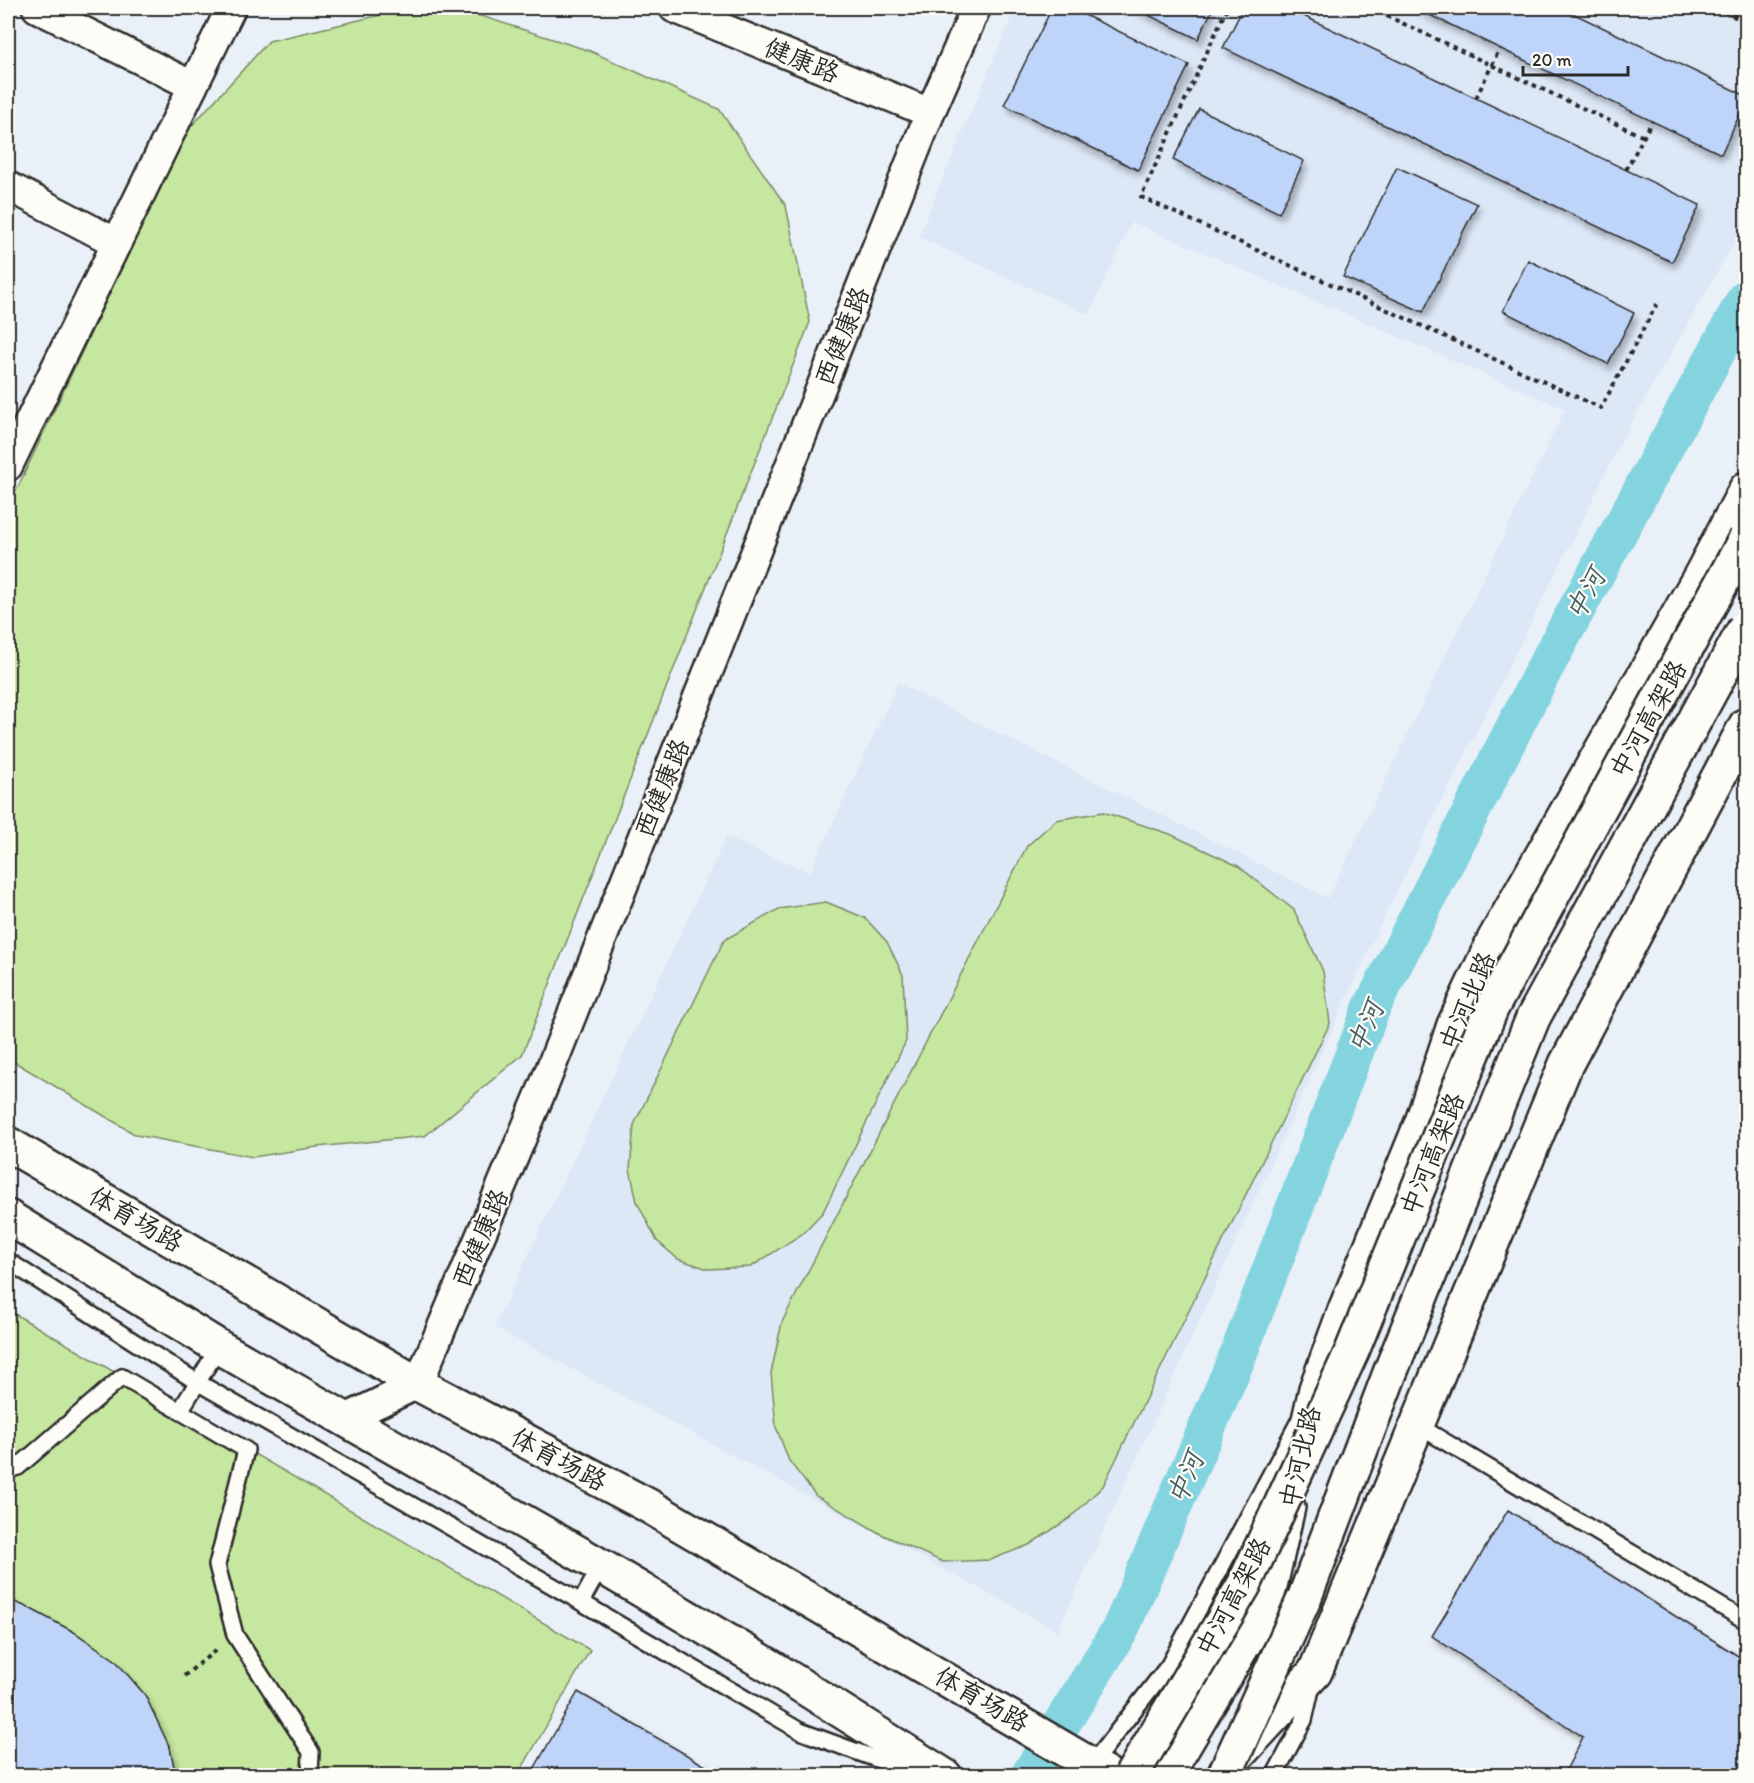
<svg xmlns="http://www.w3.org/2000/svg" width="1754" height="1783" viewBox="0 0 1754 1783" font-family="Itim,'LXGW WenKai TC',sans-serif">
<defs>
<filter id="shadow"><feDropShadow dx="3.5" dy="6" stdDeviation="3" flood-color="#0004"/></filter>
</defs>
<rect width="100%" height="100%" fill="#eaf0f7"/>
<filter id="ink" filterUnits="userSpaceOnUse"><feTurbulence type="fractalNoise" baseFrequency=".0167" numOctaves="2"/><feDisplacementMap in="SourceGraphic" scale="12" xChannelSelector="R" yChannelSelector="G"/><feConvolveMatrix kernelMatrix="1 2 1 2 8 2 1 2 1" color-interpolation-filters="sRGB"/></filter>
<g filter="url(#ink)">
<path fill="#dde8f7" d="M1015,8h731v214l-118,207 -246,492 -324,710 -564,-304 232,-490 84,35 88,-189 430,215 237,-489 -433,-187 -43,93 -171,-78z"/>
<g fill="#c6e79f" stroke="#788965" stroke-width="1.5">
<path d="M411,8h45l134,43 129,58 67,97 24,116 -288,733 -97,81 -108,11 -64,10 -117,-22 -128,-77v-550l178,-376 83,-91z"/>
<path d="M1103,812l67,22 68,32 56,44 29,61 7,52 -227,463 -33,32 -41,27 -39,15 -47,2 -62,-28 -65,-38 -27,-35 -13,-34 -5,-54 11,-51 245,-476 29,-26z"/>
<path d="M826,902l39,16 22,24 16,33 3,66 -83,171 -21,22 -51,33 -43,2 -30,-10 -21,-18 -20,-39 -7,-33 4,-44 90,-185 55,-31z"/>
<path d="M8,1310l582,340 -72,125 -510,1z"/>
</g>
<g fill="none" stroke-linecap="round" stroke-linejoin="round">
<path stroke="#84d4e0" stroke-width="38" d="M1029,1776l91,-146 116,-270 136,-353 170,-334 204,-375"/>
</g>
<g fill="#bed4f8" stroke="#2b2b2b" stroke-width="1.5" filter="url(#shadow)">
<path d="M1052,8h18l119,57 -51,105 -134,-65z"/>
<path d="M1134,8h79l-15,31z"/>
<path d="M1243,8h44l413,197 -28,57 -449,-214z"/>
<path d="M1415,8h147l184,88v5l-25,53z"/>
<path d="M1199,109l105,52 -25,52 -106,-53z"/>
<path d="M1397,167l80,37 -54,108 -80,-35z"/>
<path d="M1528,260l106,53 -26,51 -105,-53z"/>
<path d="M1508,1510l238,151v115h-183l20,-39 -151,-101z"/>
<path d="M8,1599l21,9 45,24 41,28 30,35 25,53 6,28h-168z"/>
<path d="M578,1692l145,84h-193z"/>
</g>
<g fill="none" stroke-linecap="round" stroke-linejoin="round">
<g stroke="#2b2b2b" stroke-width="20">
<g id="lane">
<path d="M8,1261l189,121 384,220 219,129 93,34 26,5"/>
<path d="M180,1411l39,-64"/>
<path d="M1417,1425l329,196"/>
<path d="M8,1470l10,-3 104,-90 124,73 -29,115 18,70 76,117 -1,24"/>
<path d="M581,1602l20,-36"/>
<path d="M1092,1764l77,-99 130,-244"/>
<path d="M1274,1776l30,-56 8,-35"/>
</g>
</g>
<g stroke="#2b2b2b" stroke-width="33">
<g id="street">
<path d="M37,8l156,78"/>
<path d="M674,8l256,105"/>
<path d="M8,186l109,57"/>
<path d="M8,466l223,-458"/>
<path d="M345,1419l73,-35 126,-299 386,-972 46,-105"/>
</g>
</g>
<g stroke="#2b2b2b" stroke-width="38">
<g id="secondary">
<path d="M8,1144l410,240 229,121 463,271"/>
<path d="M8,1217l211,130 382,219 169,100 175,110"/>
</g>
</g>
<g stroke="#2b2b2b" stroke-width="38">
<g id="primary">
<path d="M1306,1433l10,-44 29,-79 77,-188 32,-97 40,-85 208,-367 44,-84"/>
<path d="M1234,1759l81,-87 251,-608 180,-339"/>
<path d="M1166,1776l99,-168 23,-101"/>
</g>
</g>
<g stroke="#2b2b2b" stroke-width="4" stroke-dasharray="4.5 4.5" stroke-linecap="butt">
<path d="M1227,8l-86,189 460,211 56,-104"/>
<path d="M1370,8l274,129"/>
<path d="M1716,8l30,14"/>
<path d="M1476,98l24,-50"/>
<path d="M1626,170l26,-49"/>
<path d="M184,1676l32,-26"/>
</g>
<use href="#lane" stroke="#fdfcf7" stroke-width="15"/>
<use href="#street" stroke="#fdfcf7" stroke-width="28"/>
<use href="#secondary" stroke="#fdfcf7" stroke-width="33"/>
<use href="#primary" stroke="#fdfcf7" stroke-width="33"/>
<g stroke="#2b2b2b" stroke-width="38" stroke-linecap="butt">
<g id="highway-bridge">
<path d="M1131,1776l113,-191 108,-234 139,-342 255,-471"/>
<path d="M1224,1776l80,-177 86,-226 143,-355 213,-392"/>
</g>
</g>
<use href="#highway-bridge" stroke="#fdfcf7" stroke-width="33"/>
</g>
</g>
<g text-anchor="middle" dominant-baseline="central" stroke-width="4.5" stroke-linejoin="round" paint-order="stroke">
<g font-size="26" fill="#2b2b2b" stroke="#fdfcf7">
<text transform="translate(802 60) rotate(22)">健康路</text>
<text transform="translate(842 336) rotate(-68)">西健康路</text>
<text transform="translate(1648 719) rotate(-61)">中河高架路</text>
<text transform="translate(662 788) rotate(-68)">西健康路</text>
<text transform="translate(1467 1001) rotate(-67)">中河北路</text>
<text transform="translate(1432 1154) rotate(-68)">中河高架路</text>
<text transform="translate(136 1219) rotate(30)">体育场路</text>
<text transform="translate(480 1238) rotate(-67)">西健康路</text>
<text transform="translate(1300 1457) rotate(-77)">中河北路</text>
<text transform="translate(559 1459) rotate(28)">体育场路</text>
<text transform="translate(1233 1597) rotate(-62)">中河高架路</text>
<text transform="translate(982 1699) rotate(30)">体育场路</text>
</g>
<g font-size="27" font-style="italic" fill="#465e61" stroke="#fdfcf7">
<text transform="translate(1585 594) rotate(-61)">中河</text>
<text transform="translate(1365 1027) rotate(-67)">中河</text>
<text transform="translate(1185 1478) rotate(-67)">中河</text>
</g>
</g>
<rect width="1754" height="1783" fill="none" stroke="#fdfcf7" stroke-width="30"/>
<rect x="15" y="15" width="1724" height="1753" fill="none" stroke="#2b2b2b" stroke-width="2" filter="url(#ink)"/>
<path d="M1523 66v9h105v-9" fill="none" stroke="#2b2b2b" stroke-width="3"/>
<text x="1532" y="66" font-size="18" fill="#2b2b2b" stroke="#fdfcf7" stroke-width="4.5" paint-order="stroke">20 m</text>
</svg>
